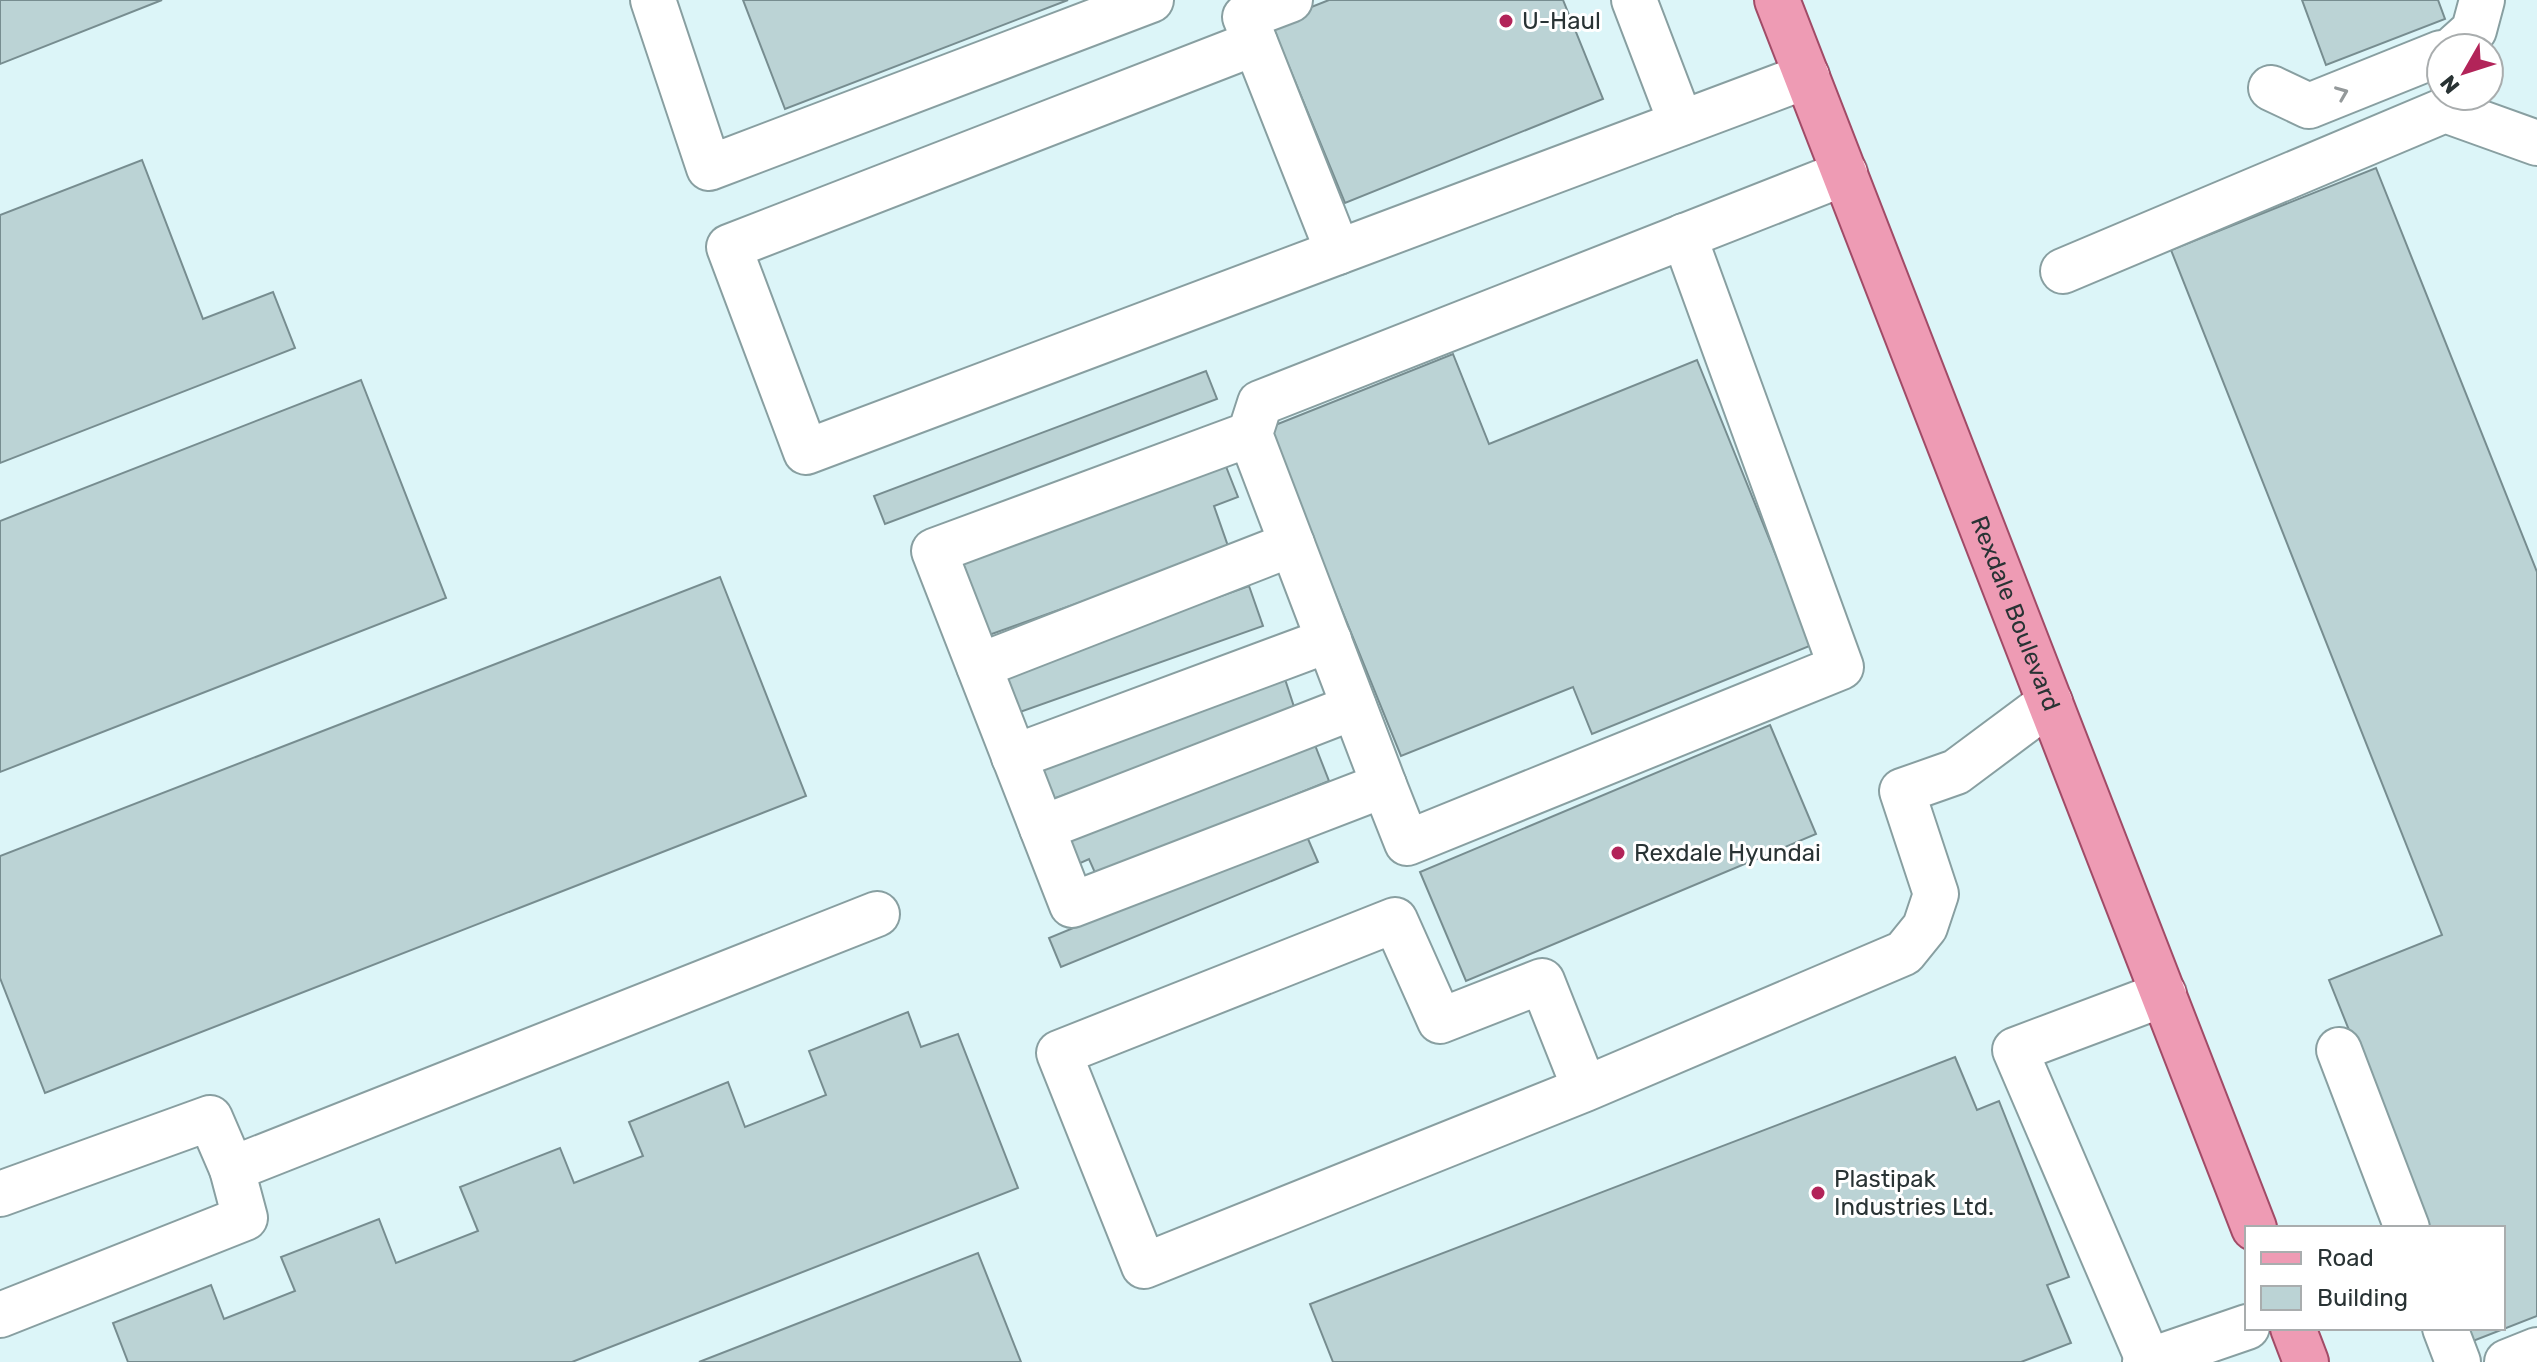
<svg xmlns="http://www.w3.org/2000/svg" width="2537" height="1362" viewBox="0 0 2537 1362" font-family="Rubik,sans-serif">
<rect width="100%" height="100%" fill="#dcf5f8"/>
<g fill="#bbd3d5" stroke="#778d90" stroke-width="2">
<path d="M0,0h162l-162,64z"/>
<path d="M743,0h325l-283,109z"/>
<path d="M1329,0h234l40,99 -258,104 -74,-180z"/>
<path d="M2302,0h136l7,19 -119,46z"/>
<path d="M142,160l61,159 70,-27 22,56 -295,115v-248z"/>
<path d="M2376,168l161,404v744l-64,25 -6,-13h36v-100h-75l-99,-248 113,-45 -271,-685z"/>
<path d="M1453,354l36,90 208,-84 115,285 -220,89 -19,-47 -172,69 -133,-328z"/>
<path d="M1206,371l11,28 -332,125 -11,-28z"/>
<path d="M361,380l85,218 -446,174v-251z"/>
<path d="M1225,464l13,33 -24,9 15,43 -240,86 -28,-77z"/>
<path d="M720,577l86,219 -761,297 -45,-115v-122z"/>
<path d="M1249,586l14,40 -243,86 -14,-39z"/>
<path d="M1283,673l13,40 -243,86 -14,-39z"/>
<path d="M1770,725l46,109 -350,147 -46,-109z"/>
<path d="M1313,740l16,41 -233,94 -7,-16 -13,6 -11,-26z"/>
<path d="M1305,832l13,30 -257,105 -12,-29z"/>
<path d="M908,1012l13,35 37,-13 60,154 -446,174h-444l-15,-39 98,-38 13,34 71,-28 -14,-34 98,-38 17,44 82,-32 -18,-44 100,-39 14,35 69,-27 -14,-34 99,-40 17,45 81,-32 -17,-44z"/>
<path d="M1955,1057l22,53 22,-9 70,176 -22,8 24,58 -50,19h-688l-23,-58z"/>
<path d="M978,1253l43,109h-322z"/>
</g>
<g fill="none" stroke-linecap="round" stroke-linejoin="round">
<g stroke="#889fa1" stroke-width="48">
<g id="minor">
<path d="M653,0l56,168 442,-168"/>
<path d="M1290,0l-45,17 93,235 469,-176"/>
<path d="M1634,0l47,123"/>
<path d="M1255,43l-526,204 77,205 532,-200"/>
<path d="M2454,48l20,-18 8,-30"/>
<path d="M2271,88l38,18 132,-53"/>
<path d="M2063,271l382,-161 92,33"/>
<path d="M1250,434l134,351 -312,120 -138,-354 316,-117 10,-31 585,-230"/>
<path d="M979,666l313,-122"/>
<path d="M1014,757l315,-117"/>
<path d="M1384,785l23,58 434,-176 -157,-431"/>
<path d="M1042,828l312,-121"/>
<path d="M2339,1050l68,178"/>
<path d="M1585,1089l-43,-108 -102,40 -45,-101 -336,133 85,213 441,-177 319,-136 21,-26 11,-33 -34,-103 54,-19 94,-70"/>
<path d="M0,1194l210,-76 22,51 645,-255"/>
<path d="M0,1315l245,-97 -13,-49"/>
<path d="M2445,1328l13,34"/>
<path d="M2145,1362l102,-35"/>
<path d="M2149,1362l-134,-312 149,-56"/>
<path d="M2507,1362l30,-12"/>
</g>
</g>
<g stroke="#a14b67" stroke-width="48">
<g id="major">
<path id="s1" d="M1777,0l477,1228"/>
<path d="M2293,1328l13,34"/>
</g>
</g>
<use href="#minor" stroke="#fff" stroke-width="44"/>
<use href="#major" stroke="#ee9bb4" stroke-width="44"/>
</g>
<defs><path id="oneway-chevron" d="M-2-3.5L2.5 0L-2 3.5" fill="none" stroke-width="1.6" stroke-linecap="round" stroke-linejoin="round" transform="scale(2)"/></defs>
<use stroke="#94999a" href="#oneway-chevron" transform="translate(2342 93) rotate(-22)"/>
<g fill="#b22459" stroke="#fff" stroke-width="3">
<circle cx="1506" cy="21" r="8"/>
<circle cx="1618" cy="853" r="8"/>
<circle cx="1818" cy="1193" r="8"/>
</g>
<g text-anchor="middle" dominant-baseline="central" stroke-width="6" stroke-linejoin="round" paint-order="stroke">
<g font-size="24" fill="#293334" stroke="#fff" text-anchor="start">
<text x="1522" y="21">U-Haul</text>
<text x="1634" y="853">Rexdale Hyundai</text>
<text x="1834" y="1179">Plastipak<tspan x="1834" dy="28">Industries Ltd.</tspan></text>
</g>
<g font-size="24" fill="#293334" stroke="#fff">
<text stroke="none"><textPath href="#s1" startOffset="658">Rexdale Boulevard</textPath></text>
</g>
</g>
<rect x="2245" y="1226" width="260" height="104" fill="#ffffff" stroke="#a9adae" stroke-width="2"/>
<rect x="2261" y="1252" width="40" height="12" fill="#ee9bb4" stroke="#a9adae" stroke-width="2"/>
<text x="2317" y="1266" font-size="24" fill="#293334">Road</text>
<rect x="2261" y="1286" width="40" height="24" fill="#bbd3d5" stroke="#a9adae" stroke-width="2"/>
<text x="2317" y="1306" font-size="24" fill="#293334">Building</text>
<g transform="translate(2465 72) rotate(231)"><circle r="38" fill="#ffffff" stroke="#a9adae" stroke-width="2"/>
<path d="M0-6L14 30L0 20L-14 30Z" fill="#b22459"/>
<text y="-12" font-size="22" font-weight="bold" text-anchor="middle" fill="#293334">N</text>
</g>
</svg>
